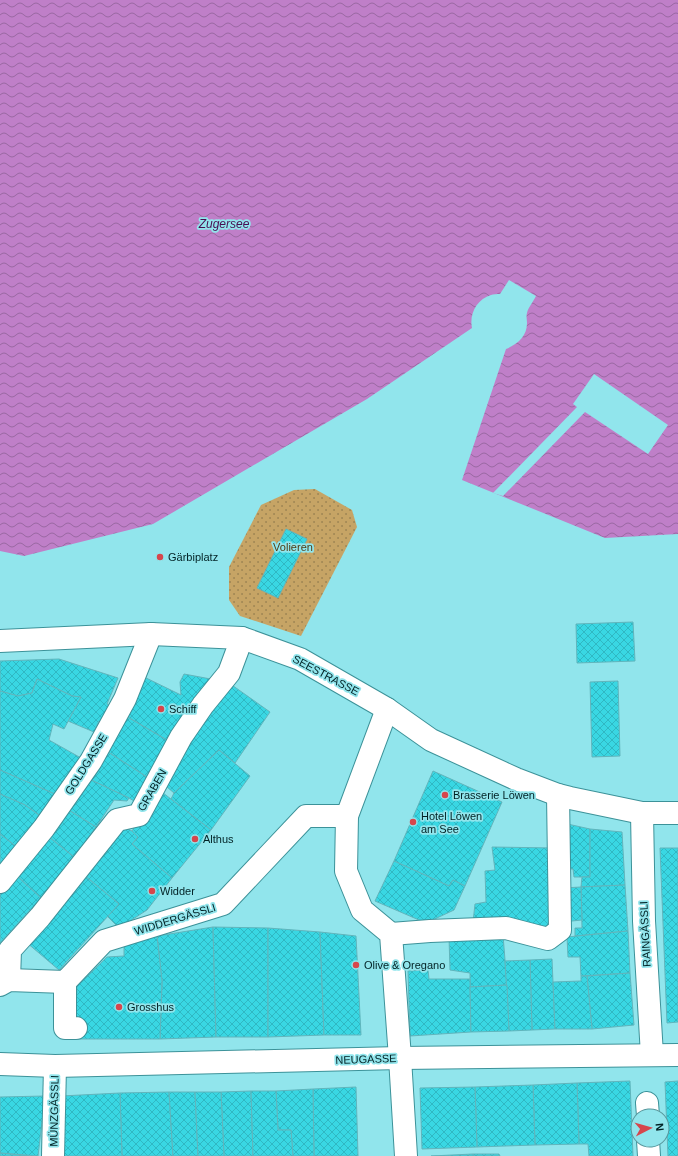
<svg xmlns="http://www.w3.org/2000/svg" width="678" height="1156" viewBox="0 0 678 1156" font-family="Arial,sans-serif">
<defs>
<pattern id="grass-dots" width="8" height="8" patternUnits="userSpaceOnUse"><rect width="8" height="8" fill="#c6a465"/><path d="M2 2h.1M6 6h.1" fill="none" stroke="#9e8553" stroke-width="1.8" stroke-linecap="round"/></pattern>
<pattern id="water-waves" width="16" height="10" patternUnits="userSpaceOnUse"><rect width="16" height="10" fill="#bf7fc8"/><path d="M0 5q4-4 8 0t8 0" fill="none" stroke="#9968a2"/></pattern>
<pattern id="building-cross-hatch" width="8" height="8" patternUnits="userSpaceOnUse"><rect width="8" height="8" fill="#39d7e3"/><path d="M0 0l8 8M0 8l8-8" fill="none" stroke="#30b8c3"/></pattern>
</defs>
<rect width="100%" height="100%" fill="#91e5ec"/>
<path fill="url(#grass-dots)" d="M315,489l37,21 5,17 -56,109 -61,-20 -11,-16v-33l32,-62 33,-15z"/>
<path fill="url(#water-waves)" d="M0,0h678v534l-73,4 -143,-58 44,-131c12,-5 21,-13 21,-26 0,-3 -1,-7 0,-10 1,-5 6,-11 9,-17l-27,-16 -9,14c-3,0 -7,0 -9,1 -14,4 -22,19 -19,33l-105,71 -214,125 -129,32 -24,-5z"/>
<path fill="#91e5ec" d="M594,374l74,51 -20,29 -63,-42 -82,84 -10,-3 84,-86 -4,-3z"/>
<g fill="url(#building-cross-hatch)" stroke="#61b5bc">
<path d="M286,529l21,10 -29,59 -21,-10z"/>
<path d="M633,622l2,39 -58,2 -1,-39z"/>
<path d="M59,659l59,19 -11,26 6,3 -8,18 -6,-4 -5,11 -26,-11 13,-24 -9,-1 -35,-17 -5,14 -14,3 -18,-5v-30z"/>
<path d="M184,674l32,6 -44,63 -48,-28 18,-39 39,19 -1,-13z"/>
<path d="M37,679l35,17 9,1 -17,32 -11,-5 -4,16 32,18 -24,37 -57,-25v-79l18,5 14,-3z"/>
<path d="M618,681l2,75 -28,1 -2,-75z"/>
<path d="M229,683l41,29 -35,51 -16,-13 -45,43 -14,-12z"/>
<path d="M124,715l48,28 -19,38 -48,-31z"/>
<path d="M105,750l48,31 -14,23 -10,-6 -42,-20z"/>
<path d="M219,750l31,26 -39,54 -40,-31 3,-6z"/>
<path d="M0,770l57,25 -14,23 -18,-13 -25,-11z"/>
<path d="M433,771l69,31 -37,84 -12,-6 -4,6 -55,-25z"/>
<path d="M87,778l42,20 -2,3 -13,-1 -18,27 -29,-18z"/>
<path d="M158,789l53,41 -39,48 -40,-34 6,-7 -6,-6z"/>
<path d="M0,794l25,11 18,13 -25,30 -18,-14z"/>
<path d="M67,809l29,18 -22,30 -25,-20z"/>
<path d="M563,823l27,6v48h-16l-1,-8h-10z"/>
<path d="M121,826l11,5 6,6 -6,7 40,34 -25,32 -28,18 -12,-12 12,-12 -35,-29z"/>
<path d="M590,829l32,3 3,53 -44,2 1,-10h8z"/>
<path d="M0,834l18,14 -18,22z"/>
<path d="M49,837l25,20 -33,41 -24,-22z"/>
<path d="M492,847l62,1 1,74 -7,1 1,3 -25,1v-6l-51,1 2,-18 11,-2 -1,-31 10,-1z"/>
<path d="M660,848h18v174l-11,1z"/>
<path d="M394,861l55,25 4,-6 12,6 -11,24 -28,13 -51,-22z"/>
<path d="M84,875l35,29 -60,66 -33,-28z"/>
<path d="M17,876l24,22 -41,45v-48l7,-7z"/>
<path d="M625,885l3,46 -53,5v-8h7l-1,-41z"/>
<path d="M581,887l1,33 -20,2 1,-34z"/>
<path d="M213,927l3,110 -56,2 2,-58 -5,-45z"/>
<path d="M213,927l55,1v109h-52z"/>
<path d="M268,928l52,4 4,103 -56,2z"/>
<path d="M628,931l2,42 -49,3 -1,-19h-12l-1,-20z"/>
<path d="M320,932l36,4 5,99h-37z"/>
<path d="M503,935l4,50 -37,2v-14l-20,-3 -1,-33z"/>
<path d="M157,936l5,45 -2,58h-85l2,-53 30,-29 17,-1v-14z"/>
<path d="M552,959l3,70 -23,1 -2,-70z"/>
<path d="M530,960l2,70 -23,1 -4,-70z"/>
<path d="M428,970l1,9h41l1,53 -61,4 -2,-65z"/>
<path d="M630,973l4,52 -42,4 -5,-53z"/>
<path d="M581,976h6l5,53h-37l-2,-47 28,-1z"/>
<path d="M507,985l2,46 -38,1 -1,-45z"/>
<path d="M630,1081l3,75h-44l-1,-12h-9l-2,-61z"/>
<path d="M678,1081v75h-10l-3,-74z"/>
<path d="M577,1083l2,61 -44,1 -2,-60z"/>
<path d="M533,1085l2,60 -58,2 -2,-60z"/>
<path d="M356,1087l2,69h-44l-1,-67z"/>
<path d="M475,1087l2,60 -55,2 -2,-61z"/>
<path d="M313,1089l1,67h-21l-2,-26h-13l-2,-39z"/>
<path d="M251,1091l2,65h-29l-3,-64z"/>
<path d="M251,1091h25l2,39h13l2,26h-40z"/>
<path d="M169,1092l4,64h-51l-2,-63z"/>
<path d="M169,1092h26l3,64h-25z"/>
<path d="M195,1092h26l3,64h-26z"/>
<path d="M120,1093l2,63h-62l1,-60z"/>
<path d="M45,1096l-7,60 -38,-3v-56z"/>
<path d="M0,1153l29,3h-29z"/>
<path d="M473,1154h26l1,2h-27z"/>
<path d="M473,1154v2h-42z"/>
</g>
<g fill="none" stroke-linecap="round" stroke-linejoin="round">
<g stroke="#3c9299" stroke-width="24">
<g id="minor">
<path d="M0,641l151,-7 91,4 58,21 87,50 44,31 85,39 42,16 12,3 72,15h36"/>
<path d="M387,709l-40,107 -1,55 16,39 29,24 9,124 6,98"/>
<path d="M642,813l2,108 8,134"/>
<path d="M0,882l44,-54 47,-67 34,-62 26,-65"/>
<path d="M391,934l39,-3 76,-3 42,11 12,-9 -2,-135"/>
<path d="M9,980l1,-30 30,-33 77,-97 22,-5 42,-78 22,-32 26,-32 13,-35"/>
<path d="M65,982v46h11"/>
<path d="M0,985l9,-5 56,2 39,-41 119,-37 83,-88h41"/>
<path d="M647,1103l1,13"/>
<path d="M648,1140l1,16"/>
<path d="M53,1156l2,-90"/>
</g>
</g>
<g stroke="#3c9299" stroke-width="24">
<path id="major" d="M0,1064l55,2 345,-8 278,-3"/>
</g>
<use href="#minor" stroke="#fff" stroke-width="22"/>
<use href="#major" stroke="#fff" stroke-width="22"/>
</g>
<g fill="#d6464c" stroke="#91e5ec" stroke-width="1.5">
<circle cx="160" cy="557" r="4"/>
<circle cx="161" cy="709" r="4"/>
<circle cx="445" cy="795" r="4"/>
<circle cx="413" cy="822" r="4"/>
<circle cx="195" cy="839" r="4"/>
<circle cx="152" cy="891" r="4"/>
<circle cx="356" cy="965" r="4"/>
<circle cx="119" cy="1007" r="4"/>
</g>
<g text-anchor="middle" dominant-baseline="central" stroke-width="3.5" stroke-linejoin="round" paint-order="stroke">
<g font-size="11" fill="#503c14" stroke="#91e5ec">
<text x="293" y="547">Volieren</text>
</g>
<g font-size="11" fill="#002124" stroke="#91e5ec" text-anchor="start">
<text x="168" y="557">Gärbiplatz</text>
<text x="169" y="709">Schiff</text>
<text x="453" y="795">Brasserie Löwen</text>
<text x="421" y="816">Hotel Löwen<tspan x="421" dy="13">am See</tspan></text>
<text x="203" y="839">Althus</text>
<text x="160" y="891">Widder</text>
<text x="364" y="965">Olive &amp; Oregano</text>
<text x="127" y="1007">Grosshus</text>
</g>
<g font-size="11" fill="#002124" stroke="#91e5ec">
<text transform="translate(326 675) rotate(28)">SEESTRASSE</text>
<text transform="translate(86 764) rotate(-58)">GOLDGASSE</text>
<text transform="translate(152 790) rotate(-60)">GRABEN</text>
<text transform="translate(175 919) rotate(-17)">WIDDERGÄSSLI</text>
<text transform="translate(645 934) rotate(-93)">RAINGÄSSLI</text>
<text transform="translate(366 1059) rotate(-2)">NEUGASSE</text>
<text transform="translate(54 1111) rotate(-89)">MÜNZGÄSSLI</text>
</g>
<g font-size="12" font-style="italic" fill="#490d51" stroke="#91e5ec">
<text x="224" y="224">Zugersee</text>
</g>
</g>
<g transform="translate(650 1128) rotate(84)"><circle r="19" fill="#91e5ec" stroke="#57979c"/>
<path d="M0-3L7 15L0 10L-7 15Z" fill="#d6464c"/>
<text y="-6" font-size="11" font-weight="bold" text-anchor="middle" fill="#002124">N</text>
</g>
</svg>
